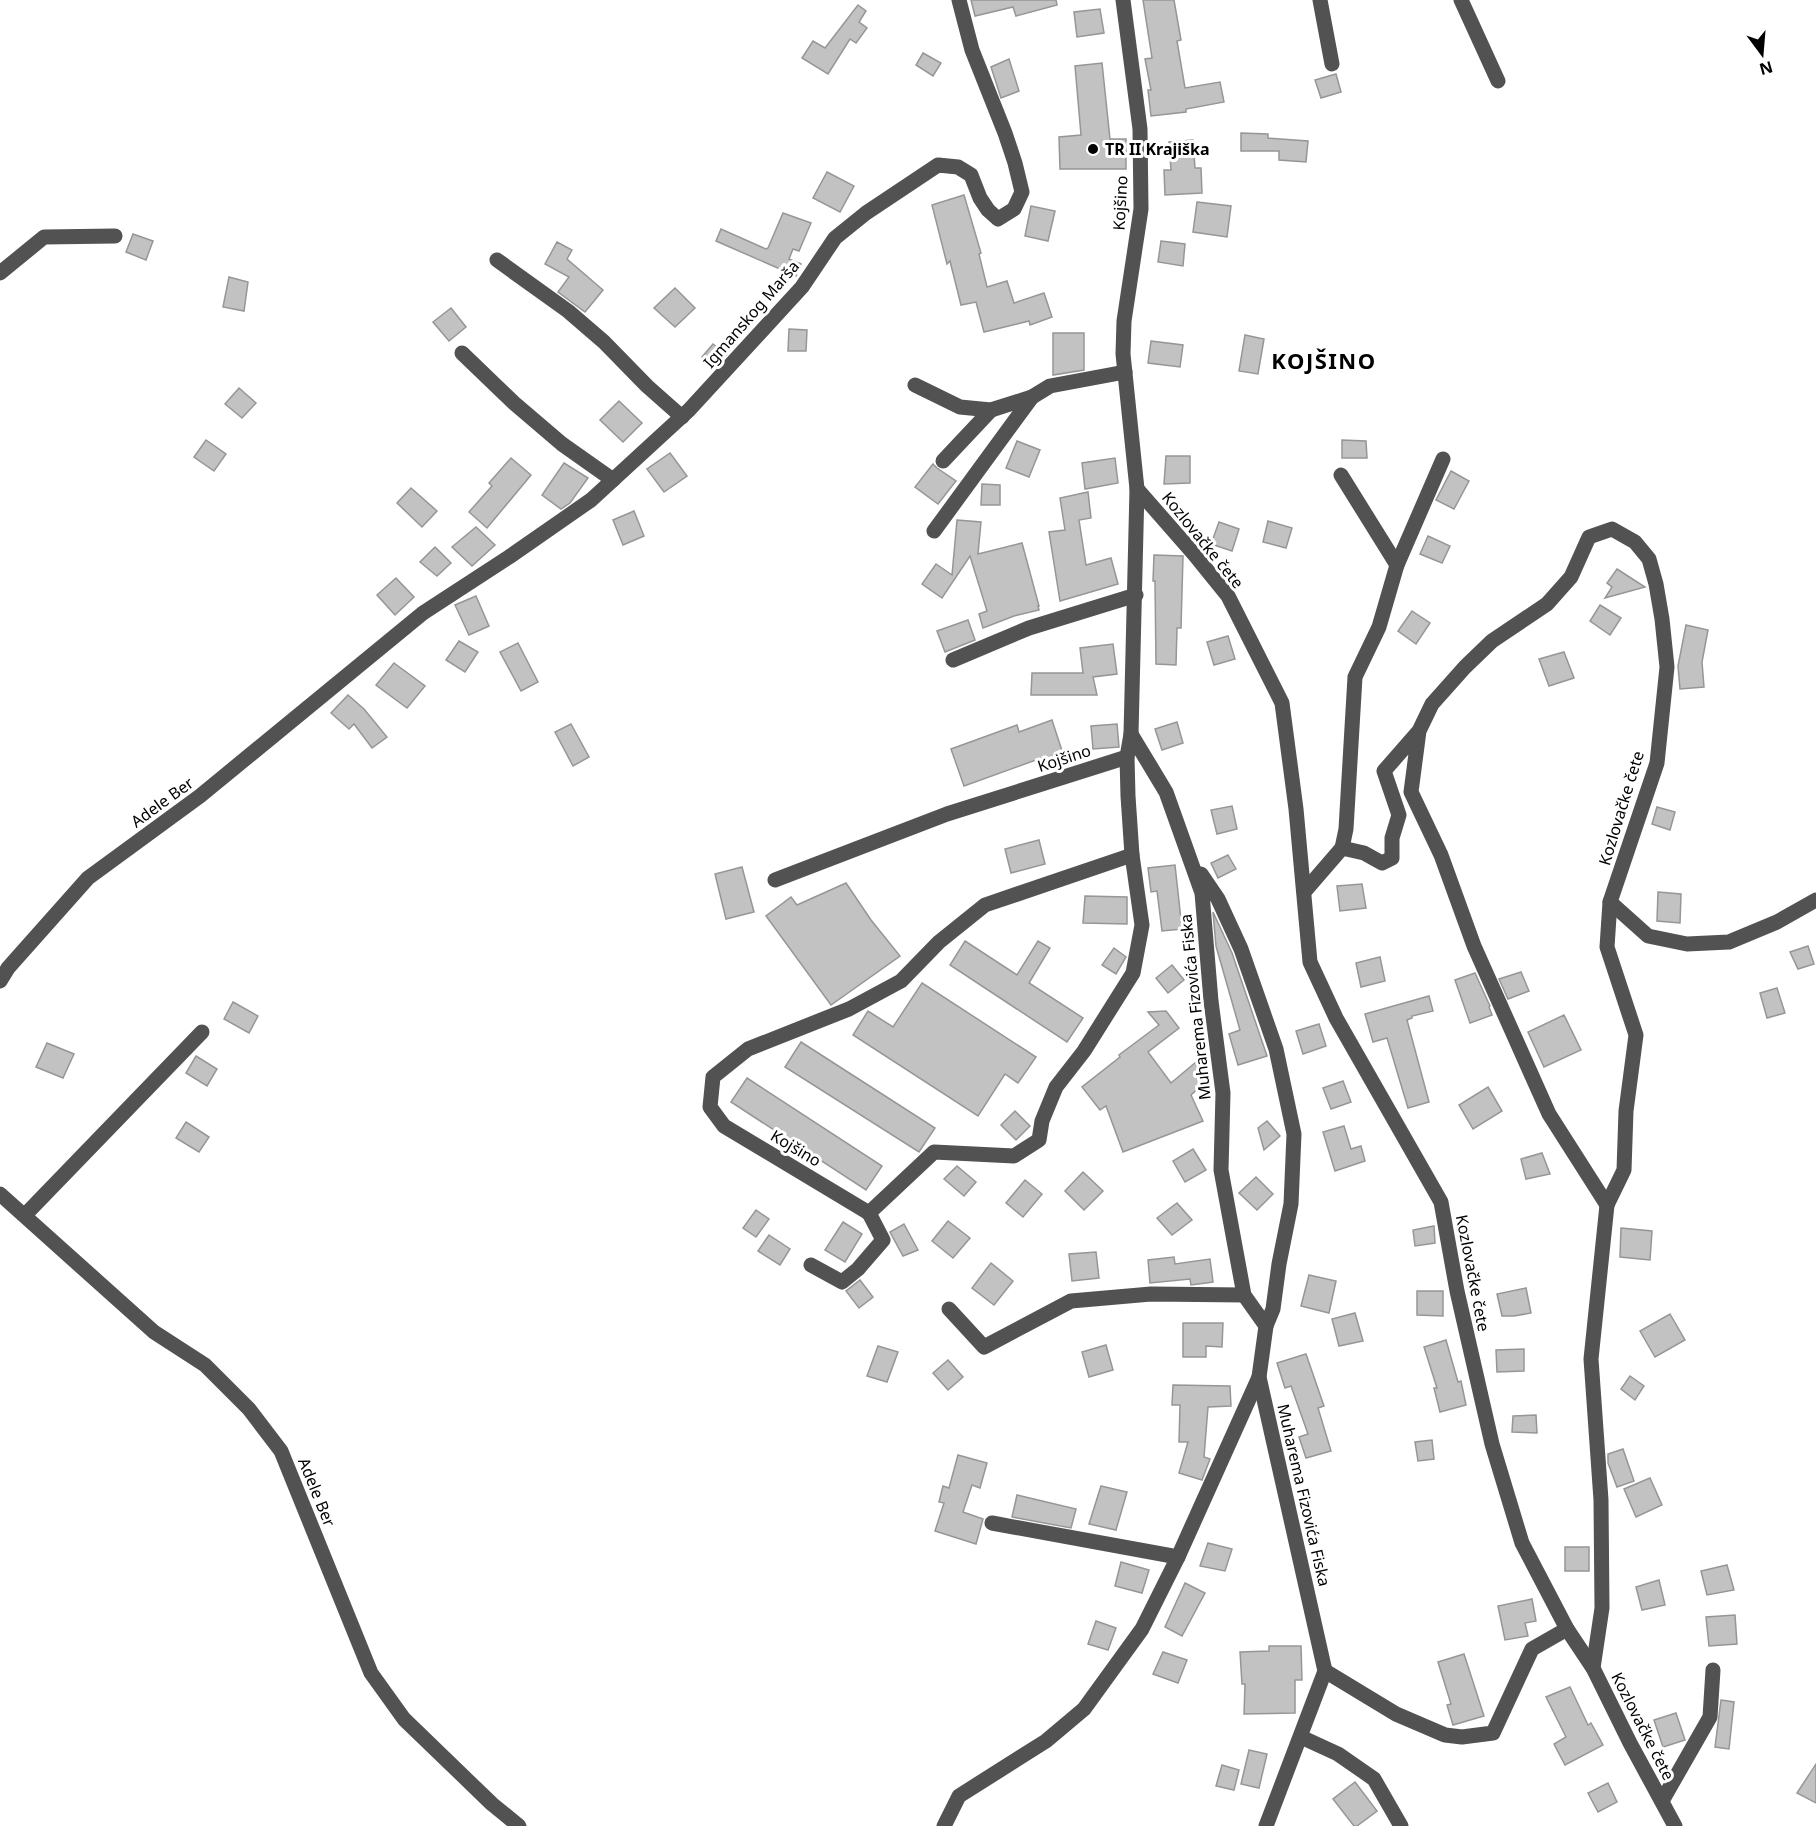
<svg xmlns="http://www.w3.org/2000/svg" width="1816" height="1826" viewBox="0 0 1816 1826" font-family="'Noto Sans',sans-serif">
<rect width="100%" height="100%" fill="#fff"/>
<g fill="#c2c2c2" stroke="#969696" stroke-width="1.5">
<path d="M971,0h85l1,5 -41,11 -3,-9 -38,9z"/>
<path d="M1143,0h31l7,40 -4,1 8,47 35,-6 4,20 -38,7v3l-35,4 -3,-26h3l-6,-31 7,-1z"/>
<path d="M858,5l8,6 -7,11 8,6 -11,15 -6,-4 -22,35 -26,-16 11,-17 12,7z"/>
<path d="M1100,9l4,24 -27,4 -3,-25z"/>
<path d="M923,53l18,10 -8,13 -17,-11z"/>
<path d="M1009,59l10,32 -18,7 -10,-31z"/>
<path d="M1102,63l8,76h16v30h-66l-1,-32 22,-2 -6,-69z"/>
<path d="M1336,74l5,18 -20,6 -6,-18z"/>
<path d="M1241,133l27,1v4l40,3 -2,21 -27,-2v-9h-38z"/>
<path d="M1193,140l2,28h6l1,25 -37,2 -1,-25h7l-2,-28z"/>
<path d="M827,172l27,14 -14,26 -27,-14z"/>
<path d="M964,195l17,58 -2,1 8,33 20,-6 7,22 30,-10 8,24 -22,8 -1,-4 -45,11 -8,-30 -15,3 -11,-44 -3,3 -15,-59z"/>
<path d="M1197,202l34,4 -4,31 -34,-5z"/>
<path d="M1031,206l24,5 -7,30 -23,-5z"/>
<path d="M783,213l28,10 -12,28 -6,-2 -4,10 12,5 -5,12 -80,-35 5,-12 45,20 2,-1z"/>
<path d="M133,234l20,7 -7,19 -20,-8z"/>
<path d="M1161,241l24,3 -2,22 -25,-4z"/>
<path d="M557,242l15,8 -5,9 36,31 -18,22 -27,-20 11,-15 -24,-13z"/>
<path d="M229,277l19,5 -4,29 -21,-4z"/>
<path d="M675,288l20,20 -20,19 -21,-19z"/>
<path d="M451,308l15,19 -17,14 -16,-19z"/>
<path d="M789,329l18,1 -1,21h-18z"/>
<path d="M1053,333h31v37l-31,5z"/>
<path d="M1245,335l19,4 -6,35 -19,-3z"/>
<path d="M1151,341l32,4 -3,22 -32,-4z"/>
<path d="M713,344l14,10 -12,13 -13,-10z"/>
<path d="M239,388l17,15 -14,15 -17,-14z"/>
<path d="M619,401l23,22 -19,19 -23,-22z"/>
<path d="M206,440l20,14 -12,17 -20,-14z"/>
<path d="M1342,440l24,1 1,17h-25z"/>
<path d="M1017,441l23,9 -11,27 -23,-9z"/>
<path d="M670,453l17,23 -23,16 -17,-23z"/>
<path d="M1166,456h24v27l-26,1z"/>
<path d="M511,458l20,17 -44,53 -18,-16 23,-26 -3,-3z"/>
<path d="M1115,458l3,25 -33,6 -3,-26z"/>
<path d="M564,463l24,15 -18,25 -9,6 -19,-14z"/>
<path d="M933,464l4,4 19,13 -18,23 -23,-17z"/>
<path d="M1451,471l18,10 -15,28 -18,-9z"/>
<path d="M982,484l18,1v20h-19z"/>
<path d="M411,488l26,23 -15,16 -25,-24z"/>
<path d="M1088,492l3,26 -12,2 7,45 25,-7 7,26 -58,17 -11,-69 16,-2 -5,-32z"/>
<path d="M634,511l10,25 -21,9 -10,-25z"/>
<path d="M957,520l24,2 -3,32 44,-11 17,63h-1l1,4 -25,6 -31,12 -4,-14 8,-3 -17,-55 -28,42 -20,-14 14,-20 16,11z"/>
<path d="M1268,521l24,7 -6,20 -23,-6z"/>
<path d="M1219,522l20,7 -7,22 -21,-7z"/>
<path d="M476,527l19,18 -23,21 -20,-19z"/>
<path d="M1428,536l22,10 -8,17 -22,-9z"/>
<path d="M435,547l16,16 -14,13 -17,-14z"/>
<path d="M1154,555l29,1 -2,72h-4l-1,37 -20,-1 -1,-83h-2z"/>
<path d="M1617,569l28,18 -40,11 7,-11 -5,-4z"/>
<path d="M396,578l18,19 -19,18 -18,-20z"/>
<path d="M476,596l13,30 -20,9 -14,-30z"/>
<path d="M1600,605l21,13 -11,17 -20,-14z"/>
<path d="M1412,611l18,12 -14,21 -18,-13z"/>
<path d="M968,620l7,20 -30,12 -8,-21z"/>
<path d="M1686,625l22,5 -6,32 2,25 -24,2 -2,-23z"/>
<path d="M1228,636l7,23 -21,6 -7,-23z"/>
<path d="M459,641l19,11 -13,20 -19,-12z"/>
<path d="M518,643l20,39 -17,9 -21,-39z"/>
<path d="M1113,644l4,30 -24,3 4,18h-66l1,-22h51l-3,-25z"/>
<path d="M1564,652l10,26 -25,8 -10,-27z"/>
<path d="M394,663l31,23 -18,22 -31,-23z"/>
<path d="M348,695l16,14 23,28 -15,11 -18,-24 -5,5 -18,-16z"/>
<path d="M1052,720l14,43 -15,5 -4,-12 -83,30 -13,-37 66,-24 2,7z"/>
<path d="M1177,722l6,21 -21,7 -7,-21z"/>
<path d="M571,724l18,33 -16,9 -18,-34z"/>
<path d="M1117,724l2,23 -26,2 -2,-23z"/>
<path d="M1232,806l5,23 -20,5 -6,-24z"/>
<path d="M1657,807l18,5 -5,18 -18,-6z"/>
<path d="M1039,840l6,24 -34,9 -6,-24z"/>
<path d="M1228,855l8,14 -18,9 -7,-15z"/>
<path d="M1175,865l7,64 -20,2 -5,-40 -6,1 -3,-24z"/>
<path d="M742,867l12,45 -28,7 -11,-45z"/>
<path d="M846,883l25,37 29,36 -69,49 -65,-89 25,-19 6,8z"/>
<path d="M1362,884l4,24 -26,3 -3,-25z"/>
<path d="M1658,892l23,2 -1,29 -23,-2z"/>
<path d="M1085,896l42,1v27l-44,-1z"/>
<path d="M1213,912l19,41 35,103 -29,9 -9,-31 11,-4 -24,-84z"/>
<path d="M965,941l52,34 21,-34 12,7 -21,35 54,35 -16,24 -117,-77z"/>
<path d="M1808,946l6,18 -16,5 -8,-17z"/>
<path d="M1114,948l12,9 -10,17 -14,-9z"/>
<path d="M1380,957l5,24 -24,6 -5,-24z"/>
<path d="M1172,965l12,15 -16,13 -12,-15z"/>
<path d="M1521,972l8,19 -21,8 -9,-20z"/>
<path d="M1475,973l15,33 -1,1 3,8 -22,8 -15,-43z"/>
<path d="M922,983l114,74 -18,26 -13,-9 -27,42 -125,-81 15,-24 25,16z"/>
<path d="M1777,988l8,25 -18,5 -7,-25z"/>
<path d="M1429,996l4,15 -21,5v2l-5,2 22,82 -21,6 -21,-70 -14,4 -8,-28z"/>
<path d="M233,1002l25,14 -9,17 -25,-14z"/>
<path d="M1166,1011l13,17 -31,24 23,31 25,-21 14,16 -19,17 12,26 -80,31 -17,-46 -6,4 -18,-23 38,-30 -1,-2 40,-30 -11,-13z"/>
<path d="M1564,1015l17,35 -37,17 -16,-35z"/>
<path d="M1319,1024l7,22 -23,8 -7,-23z"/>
<path d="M801,1042l134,86 -16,24 -134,-85z"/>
<path d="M47,1043l27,11 -11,24 -27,-11z"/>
<path d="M196,1056l21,13 -10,17 -21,-13z"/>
<path d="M747,1078l135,88 -16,24 -135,-88z"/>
<path d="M1343,1081l8,21 -20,7 -8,-21z"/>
<path d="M1488,1087l14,24 -29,18 -14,-24z"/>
<path d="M1015,1111l15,15 -14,14 -15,-15z"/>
<path d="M1267,1121l13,15 -16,14 -6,-22z"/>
<path d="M186,1122l23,15 -10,15 -23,-14z"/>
<path d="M1344,1126l7,23 10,-3 4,15 -30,10 -12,-39z"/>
<path d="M1193,1149l13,21 -21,12 -12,-21z"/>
<path d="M1542,1153l8,21 -24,5 -5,-20z"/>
<path d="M957,1166l19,16 -12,14 -20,-17z"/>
<path d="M1083,1172l20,19 -19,19 -19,-19z"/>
<path d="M1256,1177l17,17 -16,16 -18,-17z"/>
<path d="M1025,1180l17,14 -19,23 -17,-14z"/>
<path d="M1177,1203l15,17 -20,15 -15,-17z"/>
<path d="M756,1210l13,9 -13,18 -13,-9z"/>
<path d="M948,1221l22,17 -17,20 -21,-17z"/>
<path d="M843,1222l19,12 -17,28 -20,-12z"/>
<path d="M904,1224l14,26 -15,6 -13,-24z"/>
<path d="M1434,1226l1,17 -20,3 -2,-16z"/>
<path d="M1621,1228l31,3 -2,29 -30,-3z"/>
<path d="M769,1235l21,14 -10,16 -22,-14z"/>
<path d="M1096,1252l3,26 -27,3 -3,-27z"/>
<path d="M1174,1257l1,7 35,-5 3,23 -22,3 -1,-6 -40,4 -2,-23z"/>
<path d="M991,1263l22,18 -19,24 -22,-17z"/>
<path d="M1309,1275l27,6 -7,32 -28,-7z"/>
<path d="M860,1280l13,17 -14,11 -13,-17z"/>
<path d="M1526,1288l5,25 -17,3h-12l-5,-22z"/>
<path d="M1417,1291h26v25l-26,-1z"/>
<path d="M1355,1313l8,28 -24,5 -7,-27z"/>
<path d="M1670,1314l15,26 -30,17 -15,-26z"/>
<path d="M1183,1323h40l-1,24 -16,-1v11h-23z"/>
<path d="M1446,1340l12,42 3,-1 5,24 -26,7 -6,-24h3l-13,-41z"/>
<path d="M1106,1345l7,25 -24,7 -7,-25z"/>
<path d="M878,1346l20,6 -11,30 -20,-6z"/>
<path d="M1524,1349v22l-27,1 -1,-22z"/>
<path d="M1306,1354l18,52 -6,2 13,43 -25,7 -7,-21 9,-3 -17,-48 -6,2 -8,-25z"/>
<path d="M948,1360l15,17 -15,13 -15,-17z"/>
<path d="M1630,1376l14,10 -9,14 -14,-11z"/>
<path d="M1173,1385l57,1 1,20 -23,1 -4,50 6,2 -8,21 -23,-7 9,-31h-9l1,-37h-8z"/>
<path d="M1536,1415l1,18 -25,-1 1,-16z"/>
<path d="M1432,1440l2,19 -16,2 -3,-19z"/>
<path d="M1623,1449l11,32 -17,6 -9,-24v-9z"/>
<path d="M958,1455l29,8 -7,25 -8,-3 -9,27 20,7 -7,25 -41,-13 9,-28 -5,-1 4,-16 6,2z"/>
<path d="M1650,1478l12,27 -26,12 -12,-28z"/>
<path d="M1101,1486l26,6 -11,38 -27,-6z"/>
<path d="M1017,1495l59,14 -5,19 -59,-11z"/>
<path d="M1208,1543l24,6 -7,22 -25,-5z"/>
<rect x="1565" y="1547" width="24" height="24"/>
<path d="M1121,1562l28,8 -7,23 -27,-7z"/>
<path d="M1727,1565l7,25 -27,5 -6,-24z"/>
<path d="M1659,1580l6,25 -23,5 -6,-23z"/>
<path d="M1185,1583l20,10 -23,43 -17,-9z"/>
<path d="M1532,1599l4,22 -11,2 3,13 -23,4 -7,-34z"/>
<path d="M1735,1615l2,29 -28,2 -3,-29z"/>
<path d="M1096,1621l20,7 -8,22 -20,-6z"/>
<path d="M1269,1646h32l1,34h-7v33l-51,1 1,-30h-3l-2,-32 29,-1z"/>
<path d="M1163,1652l24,8 -9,23 -25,-9z"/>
<path d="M1464,1654l20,62 -31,9 -6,-20 4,-1 -13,-42z"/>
<path d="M1570,1687l18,38 3,-2 12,22 -38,20 -11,-21 12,-7 -20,-40z"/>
<path d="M1721,1700l13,2 -5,47 -14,-2z"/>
<path d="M1676,1713l9,27 -22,7 -9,-27z"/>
<path d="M1249,1750l18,4 -8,34 -18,-4z"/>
<path d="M1816,1764v39l-19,-10z"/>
<path d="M1222,1765l17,5 -5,20 -18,-4z"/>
<path d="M1355,1782l22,29 -20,15h-3l-21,-27z"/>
<path d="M1608,1783l9,19 -19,10 -10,-19z"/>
</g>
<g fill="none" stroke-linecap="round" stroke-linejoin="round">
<g stroke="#525252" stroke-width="15">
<path d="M1320,0l12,64"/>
<path d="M1461,0l37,81"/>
<path d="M497,260l71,51 36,31 43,44 35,31"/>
<path d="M0,273l44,-36 71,-1"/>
<path d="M462,353l52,50 48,41 51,36"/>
<path d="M915,385l45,22 31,3 41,-13 18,-11 75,-14"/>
<path d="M943,461l48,-51"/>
<path d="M1341,475l56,90"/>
<path d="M1137,489l57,65 34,42 54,107 14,106 14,153 26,56 105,184 16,89 35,153 30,99 45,86 26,39 37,75 45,83"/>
<path d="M934,531l98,-134"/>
<path d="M953,660l76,-32 107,-33"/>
<path d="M1131,734l35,58 36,101 9,108 12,92 -2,77 23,125 22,31 -7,51 66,294 -59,155"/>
<path d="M1342,848l4,-19 9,-152 24,-50 18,-62 46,-106"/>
<path d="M1201,874l17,25 23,50 35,100 18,85 -3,70 -12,60 -6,45 -7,17"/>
<path d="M775,880l172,-66 180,-57"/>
<path d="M1304,892l38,-44 22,5 18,10 10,-5v-20l7,-23 -15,-44 35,-40 -8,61 30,63 33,91 75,168 58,91 17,-35 2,-59 10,-76 -29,-88 3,-45 47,-139 10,-96 -5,-48 -6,-35 -7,-25 -14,-17 -23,-13 -23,8 -18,40 -24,27 -55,37 -27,26 -33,37 -13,27"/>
<path d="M1610,902l38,34 39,8 42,-2 48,-20 39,-22"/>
<path d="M0,981l8,-13 80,-90 112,-82 223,-183 86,-56 82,-57 98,-90 113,-123 33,-49 31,-25 72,-48 20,2 13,8 9,23 8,12 10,9 16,-10 8,-17 -7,-29 -10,-30 -33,-83 -13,-50"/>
<path d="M0,1194l154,138 51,33 44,44 32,42 90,222 33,46 88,85 27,22"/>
<path d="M869,1213l65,-61 80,4 25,-16 3,-19 14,-34 28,-36 49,-78 9,-48 -10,-70 -4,-59 -1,-39 4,-23 6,-245 -14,-135 1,-33 17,-112 -1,-80 -17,-129"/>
<path d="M869,1213l-145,-87 -14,-19 3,-30 35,-28 101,-40 52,-28 38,-39 46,-37 147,-50"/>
<path d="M25,1215l177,-183"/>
<path d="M811,1265l31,17 16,-13 25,-29 -14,-27"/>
<path d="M949,1309l35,38 87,-46 80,-7 93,1"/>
<path d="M992,1523l186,34 81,-180"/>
<path d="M1593,1668l9,-60 -1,-108 -10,-141 16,-154"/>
<path d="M1325,1671l71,43 49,21 17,2 31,-4 39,-84 35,-20"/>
<path d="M1301,1737l37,17 36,25 27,47"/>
<path d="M1662,1801l48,-84 3,-47"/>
<path d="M944,1826l15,-30 87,-55 38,-32 58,-80 36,-72"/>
</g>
</g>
<circle fill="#000" stroke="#fff" stroke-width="2" cx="1093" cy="149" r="6"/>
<g text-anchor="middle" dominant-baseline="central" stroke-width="6" stroke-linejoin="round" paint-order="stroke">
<g font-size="16" font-weight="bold" fill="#000" stroke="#fff" text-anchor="start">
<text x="1105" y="149">TR II Krajiška</text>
</g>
<g font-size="16" fill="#000" stroke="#fff">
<text transform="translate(1120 203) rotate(-87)">Kojšino</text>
<text transform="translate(751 314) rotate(-49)">Igmanskog Marša</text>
<text transform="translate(1203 540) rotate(51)">Kozlovačke čete</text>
<text transform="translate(1064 758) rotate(-18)">Kojšino</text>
<text transform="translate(162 802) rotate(-36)">Adele Ber</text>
<text transform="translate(1621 808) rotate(-73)">Kozlovačke čete</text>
<text transform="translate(1195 1007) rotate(-96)">Muharema Fizovića Fiska</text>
<text transform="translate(796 1148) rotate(31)">Kojšino</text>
<text transform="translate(1473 1273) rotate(79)">Kozlovačke čete</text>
<text transform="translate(317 1492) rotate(68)">Adele Ber</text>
<text transform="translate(1304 1495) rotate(77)">Muharema Fizovića Fiska</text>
<text transform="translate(1643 1726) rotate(63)">Kozlovačke čete</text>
</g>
<g font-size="22" font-weight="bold" letter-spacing="1.5" fill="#000" stroke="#fff">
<text x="1324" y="360">KOJŠINO</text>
</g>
</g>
<g transform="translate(1762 54) rotate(164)" stroke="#ffffff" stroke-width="4.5" paint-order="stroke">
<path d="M0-4.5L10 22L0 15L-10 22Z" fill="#000000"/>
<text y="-9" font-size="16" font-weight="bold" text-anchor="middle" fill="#000000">N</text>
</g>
</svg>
